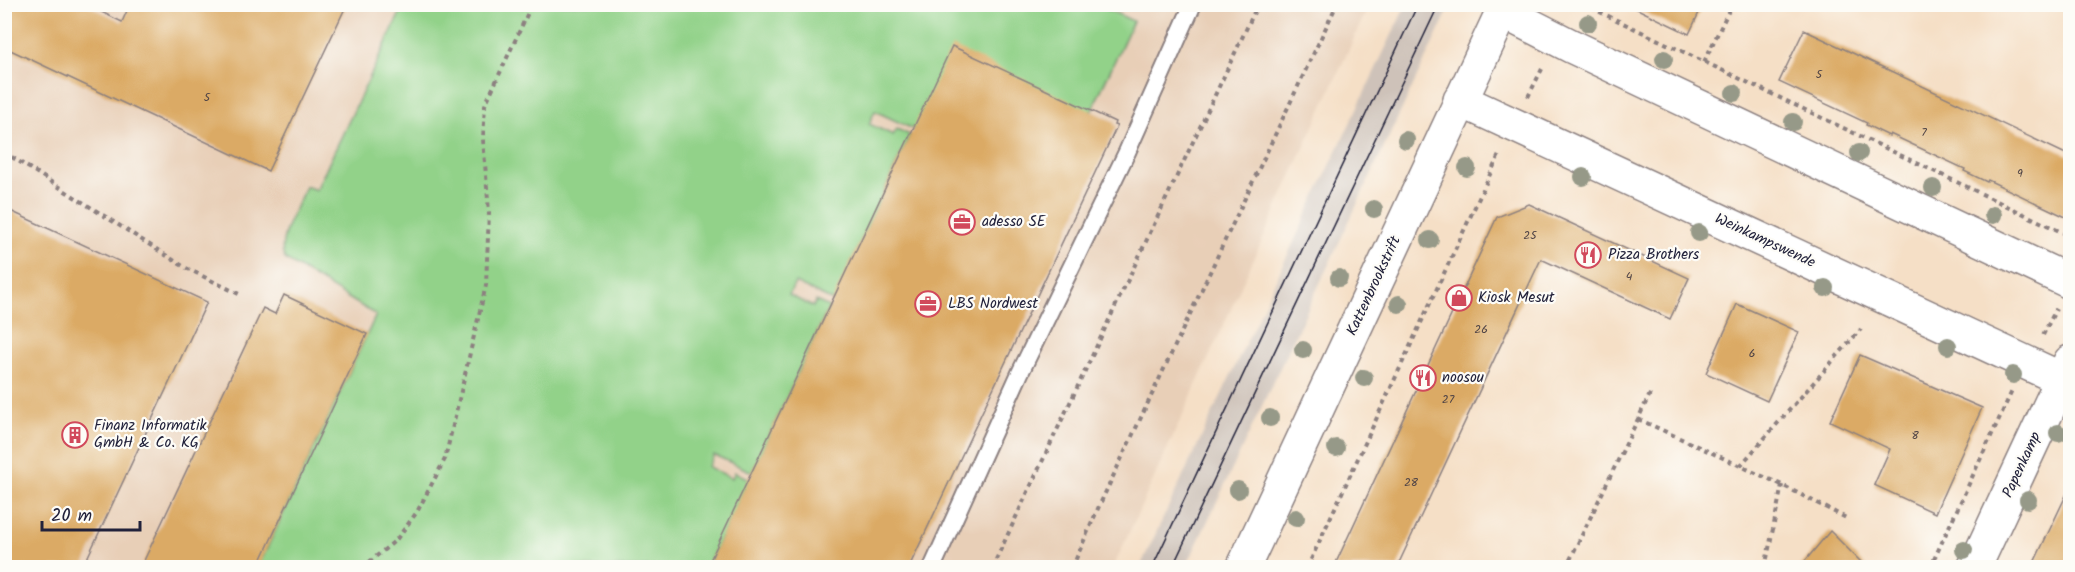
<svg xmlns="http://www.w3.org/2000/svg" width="2075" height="572" viewBox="0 0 2075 572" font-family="Kalam,sans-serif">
<rect width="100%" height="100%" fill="#fdfcf7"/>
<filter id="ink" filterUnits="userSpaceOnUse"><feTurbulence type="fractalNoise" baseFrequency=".0167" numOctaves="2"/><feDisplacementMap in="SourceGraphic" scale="12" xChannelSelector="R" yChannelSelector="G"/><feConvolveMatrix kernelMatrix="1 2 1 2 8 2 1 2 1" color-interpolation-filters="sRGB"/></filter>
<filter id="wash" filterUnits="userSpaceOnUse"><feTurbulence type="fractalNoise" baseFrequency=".008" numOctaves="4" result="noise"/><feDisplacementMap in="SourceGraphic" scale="24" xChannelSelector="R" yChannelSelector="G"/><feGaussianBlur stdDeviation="1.35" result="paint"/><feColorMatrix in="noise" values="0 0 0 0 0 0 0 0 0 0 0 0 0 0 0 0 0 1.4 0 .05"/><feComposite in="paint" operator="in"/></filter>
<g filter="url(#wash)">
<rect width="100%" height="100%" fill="#f5dfc6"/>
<path fill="#e8cfb7" d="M4,5h1365l-256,563 -1108,-1z"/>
<path fill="#cec2b9" d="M1406,5h45l-265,562h-46z"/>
<path fill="#92d289" stroke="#5a7a62" stroke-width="1.5" d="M1096,4l37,17 -42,91 -178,17 -38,-18 -6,13 24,11 4,-6 13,6 -77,166 -38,-18 -6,12 24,12 3,-6 13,6 -77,165 -38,-17 -6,12 24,11 3,-6 14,7 -42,88 -449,1 118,-253 -90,-55c-13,-16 13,-57 20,-74l10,4 88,-185z"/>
<g id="blocks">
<g fill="#dbaa65">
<path d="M4,4h81l37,18 8,-18h217l-79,167 -264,-124z"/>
<path d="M1627,4h76l-14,30z"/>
<path d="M1804,30l266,126v63l-82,-39 -1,2 -23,-11 1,-2 -75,-35 -1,2 -23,-11 1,-2 -88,-41z"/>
<path d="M952,46l163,76 -1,3 3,1 -208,441h-202z"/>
<path d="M1529,204l160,74 -19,41 -129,-60 -144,308h-63l163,-350z"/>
<path d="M4,208l203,94 -124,265h-79z"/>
<path d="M284,295l83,39 -109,233h-117l122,-259 12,6z"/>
<path d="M1737,304l62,28 -32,69 -61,-28z"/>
<path d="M1860,355l122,53 -47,105 -61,-28 16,-36 -60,-28z"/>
<path d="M2070,487v80h-38z"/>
<path d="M1830,531l36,36h-66z"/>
</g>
</g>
</g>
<g filter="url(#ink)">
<use href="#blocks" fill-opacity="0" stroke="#8c8080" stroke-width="1.5"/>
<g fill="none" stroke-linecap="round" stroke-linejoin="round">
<g stroke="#8c8080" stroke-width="20">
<path id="service" d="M932,568l88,-195 107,-221 66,-148"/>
</g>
<g stroke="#8c8080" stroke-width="36">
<g id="minor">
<path d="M1502,11l69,35 499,236"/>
<path d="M1460,100l610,283"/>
<path d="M1974,568l96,-206"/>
</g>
</g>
<g stroke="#8c8080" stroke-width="36">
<path id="secondary" d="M1243,568l263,-564"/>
</g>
<g stroke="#8c8080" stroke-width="4" stroke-dasharray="4.5 4.5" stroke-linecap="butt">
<path d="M1583,4l487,232"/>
<path d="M1704,62l28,-58"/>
<path d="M1528,97l14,-28"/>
<path d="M4,152l182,116 53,26"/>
<path d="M2043,335l13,-26"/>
<path d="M1638,419l144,66 66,34"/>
<path d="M1740,466l121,-137"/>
<path d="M362,568l34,-28 21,-28 28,-53 41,-174 3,-73 -6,-73 2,-34 47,-101"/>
<path d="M992,568l266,-564"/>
<path d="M1072,568l28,-64 237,-500"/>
<path d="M1307,568l192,-413"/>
<path d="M1566,568l85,-176"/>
<path d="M1765,568l17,-83"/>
<path d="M1930,568l82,-177"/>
</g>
<use href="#service" stroke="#fff" stroke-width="16"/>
<use href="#minor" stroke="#fff" stroke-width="33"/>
<use href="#secondary" stroke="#fff" stroke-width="33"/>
<g stroke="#22223b" stroke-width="1.5">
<path d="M1152,568l266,-564"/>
<path d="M1172,568l267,-564"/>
</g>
</g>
<g fill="#969988">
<circle cx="1588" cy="23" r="9"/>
<circle cx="1664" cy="59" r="9"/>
<circle cx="1734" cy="93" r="9"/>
<circle cx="1793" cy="122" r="9"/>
<circle cx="1406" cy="140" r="9"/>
<circle cx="1859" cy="153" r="9"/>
<circle cx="1467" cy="168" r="9"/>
<circle cx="1583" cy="177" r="9"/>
<circle cx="1933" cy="188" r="9"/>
<circle cx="1374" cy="209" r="9"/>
<circle cx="1993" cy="215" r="9"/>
<circle cx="1699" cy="233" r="9"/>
<circle cx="1430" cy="240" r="9"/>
<circle cx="1339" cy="278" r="9"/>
<circle cx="1825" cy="288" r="9"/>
<circle cx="1399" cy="304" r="9"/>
<circle cx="1948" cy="346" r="9"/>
<circle cx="1303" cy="350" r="9"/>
<circle cx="2013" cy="375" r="9"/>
<circle cx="1364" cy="378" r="9"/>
<circle cx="1270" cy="418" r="9"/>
<circle cx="2058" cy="433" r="9"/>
<circle cx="1336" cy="448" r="9"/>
<circle cx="1238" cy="490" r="9"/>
<circle cx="2028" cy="500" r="9"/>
<circle cx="1296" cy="518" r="9"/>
<circle cx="1964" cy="550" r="9"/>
</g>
</g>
<defs>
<g id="office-ring" transform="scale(1.35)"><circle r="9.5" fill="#fdfcf7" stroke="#d1495b" stroke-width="1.5"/><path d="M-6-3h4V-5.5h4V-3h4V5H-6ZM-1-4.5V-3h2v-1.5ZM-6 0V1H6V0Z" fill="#d1495b"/></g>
<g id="restaurant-ring" transform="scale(1.35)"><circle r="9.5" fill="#fdfcf7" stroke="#d1495b" stroke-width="1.5"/><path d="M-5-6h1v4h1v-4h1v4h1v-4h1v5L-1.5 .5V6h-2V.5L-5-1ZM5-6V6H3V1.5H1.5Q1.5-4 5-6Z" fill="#d1495b"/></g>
<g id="shop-ring" transform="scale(1.35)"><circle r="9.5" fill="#fdfcf7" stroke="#d1495b" stroke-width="1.5"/><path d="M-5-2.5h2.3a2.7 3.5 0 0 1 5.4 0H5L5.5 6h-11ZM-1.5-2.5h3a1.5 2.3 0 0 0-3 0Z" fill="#d1495b"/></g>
<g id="building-ring" transform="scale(1.35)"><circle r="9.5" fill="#fdfcf7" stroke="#d1495b" stroke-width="1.5"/><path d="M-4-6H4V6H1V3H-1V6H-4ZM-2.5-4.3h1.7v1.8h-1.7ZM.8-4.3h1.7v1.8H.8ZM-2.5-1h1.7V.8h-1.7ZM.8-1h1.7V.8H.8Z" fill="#d1495b"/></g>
</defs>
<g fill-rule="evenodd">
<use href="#office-ring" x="962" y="222"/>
<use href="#restaurant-ring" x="1588" y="255"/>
<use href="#shop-ring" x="1459" y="298"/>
<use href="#office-ring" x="928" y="304"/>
<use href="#restaurant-ring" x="1423" y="378"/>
<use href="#building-ring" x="75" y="435"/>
</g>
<g text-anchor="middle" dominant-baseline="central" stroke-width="4.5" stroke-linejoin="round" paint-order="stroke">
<g font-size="12" fill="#504446">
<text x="1819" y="74">5</text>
<text x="207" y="97">5</text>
<text x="1924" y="132">7</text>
<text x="2020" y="173">9</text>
<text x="1530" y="235">25</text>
<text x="1629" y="276">4</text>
<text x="1481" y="329">26</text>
<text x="1752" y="353">6</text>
<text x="1448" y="399">27</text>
<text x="1915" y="435">8</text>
<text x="1411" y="482">28</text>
</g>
<g font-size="15" fill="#22223b" stroke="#fdfcf7" text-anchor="start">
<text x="982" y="222">adesso SE</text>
<text x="1608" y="255">Pizza Brothers</text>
<text x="1478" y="298">Kiosk Mesut</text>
<text x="948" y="304">LBS Nordwest</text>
<text x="1442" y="378">noosou</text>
<text x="94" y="426">Finanz Informatik<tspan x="94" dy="17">GmbH &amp; Co. KG</tspan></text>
</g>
<g font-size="15" fill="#22223b" stroke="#fdfcf7">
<text transform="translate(1765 241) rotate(25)">Weinkampswende</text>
<text transform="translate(1374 286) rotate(-65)">Kattenbrookstrift</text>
<text transform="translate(2022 465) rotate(-65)">Papenkamp</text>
</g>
</g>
<rect width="2075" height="572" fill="none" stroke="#fdfcf7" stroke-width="24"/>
<path d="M42 521v9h98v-9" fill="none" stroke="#22223b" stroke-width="3"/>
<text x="51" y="521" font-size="18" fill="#22223b" stroke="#fdfcf7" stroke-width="4.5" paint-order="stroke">20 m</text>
</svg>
